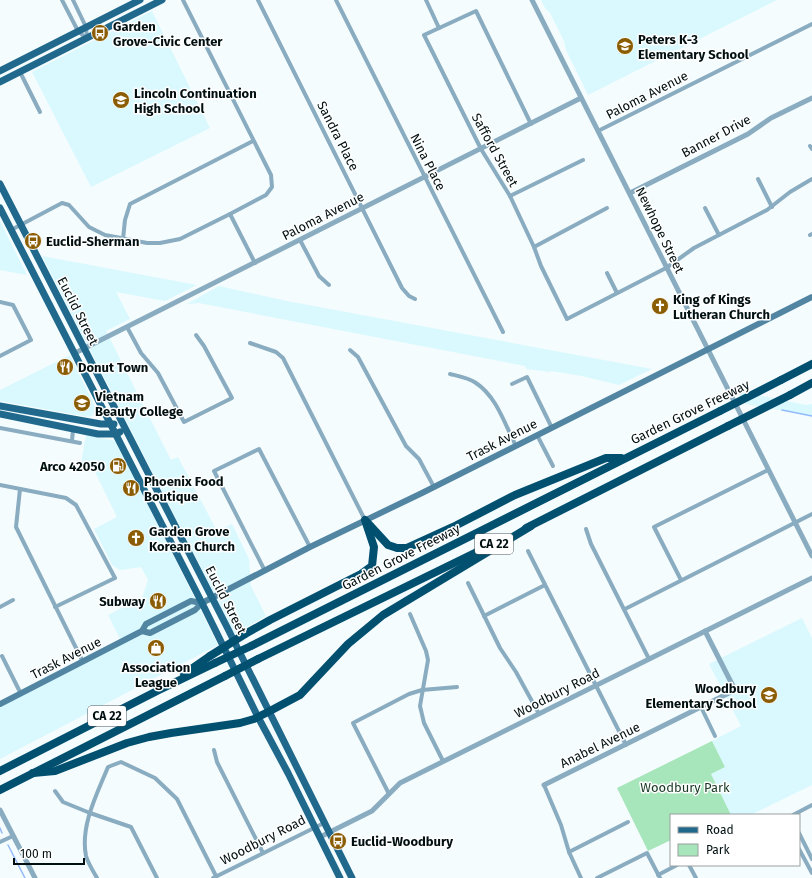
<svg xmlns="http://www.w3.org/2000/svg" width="812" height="878" viewBox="0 0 812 878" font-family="'Fira Sans',sans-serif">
<rect width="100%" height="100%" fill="#f4fcfe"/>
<g fill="#d9f9fe">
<path d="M541,0h236l-189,95 -22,-45 -2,-9 -14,-28 -5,-5z"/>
<path d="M152,11l58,117 -119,59 -59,-115z"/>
<path d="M0,221l27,54 -27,-5z"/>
<path d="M42,256l155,29 -32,16 -49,-9 14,27 -24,12 65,129 7,-3 39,74 15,-7 17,35 2,27 15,30 -31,18z"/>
<path d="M219,286l68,15 365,68 -33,16 -37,-9 -31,-5 -1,1 -24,-3 -1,-3 -326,-63 -12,1z"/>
<path d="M70,355l26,54 -2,4 -2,3 -3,1 -89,-16v-11z"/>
<path d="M738,391l68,14 6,-1v12l-67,-12z"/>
<path d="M86,435l30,6 102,204 -218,114v-55l121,-63 -13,-26 34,-17 6,-18 -7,-13 -21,3 -8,-5 -18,-36 23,-12 -23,-47 -14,-2z"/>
<path d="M802,618l10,20v147l-61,30h-20l-20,-41 14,-7 -13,-26 29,-15 -32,-62z"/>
</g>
<path fill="#a7e5bb" d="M712,741l13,26 -14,7 20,41h-60v25l-23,11 -31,-63z"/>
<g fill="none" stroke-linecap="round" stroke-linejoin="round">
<g stroke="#92b9fc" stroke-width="1.5">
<path d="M782,410l30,6"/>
<path d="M0,828l2,5"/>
<path d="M8,845l17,33"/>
</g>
<g stroke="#8aacc0" stroke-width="4">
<path d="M62,0l16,31 8,7"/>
<path d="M73,0l13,27 1,11"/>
<path d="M258,0l144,288 7,8 6,3"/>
<path d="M336,0l167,332"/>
<path d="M426,0l13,28"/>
<path d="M20,72l20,40"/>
<path d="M531,124l-55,-113 -52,24 57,114 29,47 24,51 7,19 26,53 99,-51 28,-20 73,-38 23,-18 22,-13"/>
<path d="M598,131l214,-107"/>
<path d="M810,146l2,3"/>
<path d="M758,179l14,28"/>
<path d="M510,196l73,-36"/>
<path d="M705,208l14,27"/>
<path d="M230,214l25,49"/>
<path d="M11,230l51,-27 7,2 20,22 16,8 42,8h13l20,-4 50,-25 36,-19 6,-8 -1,-12 -88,-175"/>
<path d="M810,235l2,-1"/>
<path d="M123,239l2,-19 5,-16 123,-63"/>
<path d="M300,240l19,36 10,9"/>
<path d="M534,247l73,-39"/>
<path d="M607,273l10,20"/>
<path d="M0,302l13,3 18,35 -31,16"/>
<path d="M127,327l14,26 17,20 26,49 48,-24 -28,-52 -8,-11"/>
<path d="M250,343l26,9 7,6 82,162"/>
<path d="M350,350l8,7 48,89 13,13 15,28"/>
<path d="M450,374c8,2 19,4 26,9 21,14 29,42 40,63"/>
<path d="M512,384l15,-7 25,51"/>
<path d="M0,428l80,15"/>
<path d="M537,435l16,31"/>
<path d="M72,441l1,-12"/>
<path d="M0,485l66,13 10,7 39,73 -60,29"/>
<path d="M20,489l-4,38 67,135"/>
<path d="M586,529l5,15 58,115"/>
<path d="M528,551l98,194"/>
<path d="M265,571l-51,-100 45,-22 51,98"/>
<path d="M681,580l-27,-53 114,-57"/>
<path d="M468,583l32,65 16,24 23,42"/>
<path d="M0,607l13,-7"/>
<path d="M625,609l187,-95"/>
<path d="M410,614l16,37 2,9 -8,46 4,17 19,38"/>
<path d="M484,616l61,-31"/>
<path d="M2,656l19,38"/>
<path d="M701,707l14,29"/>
<path d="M214,750l3,12 46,91"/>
<path d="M544,785l17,40 8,27 12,26"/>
<path d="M55,791l8,11 27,11 41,14 26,51"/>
<path d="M389,794l-36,-71 56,-29 13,-4 35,-3"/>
<path d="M793,815l19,-10"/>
<path d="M799,833l13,26"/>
<path d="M0,842l13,-6"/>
<path d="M799,849l13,24"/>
<path d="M569,852l59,-30"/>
<path d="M689,865l7,13"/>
<path d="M658,875l19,-10"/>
<path d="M97,878c-4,-7 -9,-15 -11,-22 -6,-30 11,-62 22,-89l13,-5 34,16 22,21 39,77"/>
<path d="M213,878l111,-55"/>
<path d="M597,878l50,-25 13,25"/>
</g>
<g stroke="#8aacc0" stroke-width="5">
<path d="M532,0l280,556"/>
<path d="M630,193l118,-59 23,-16 41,-20"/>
<path d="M75,353l506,-255"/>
<path d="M544,785l191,-95 -30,-59"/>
<path d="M0,810l35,68"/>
<path d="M320,837l52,-26 28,-28 412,-205"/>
</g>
<g stroke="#5185a2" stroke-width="6">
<path d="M142,631l8,2 45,-23 7,-7 108,-56 112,-54 390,-196"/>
<path d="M0,704l142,-73 4,-7 45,-23 11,2"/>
</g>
<g stroke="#20698c" stroke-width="7">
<path d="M0,71l140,-71"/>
<path d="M0,82l162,-82"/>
<path d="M0,184l227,443 125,251"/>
<path d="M0,208l202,395 56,114 30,56 52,105"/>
<path d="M0,406l101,18h13"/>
<path d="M0,414l98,20h18l4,-2"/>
</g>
<g stroke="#025070" stroke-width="8">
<path d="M781,380l31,-16"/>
<path d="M790,395l22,-12"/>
<path d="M365,520l23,25 9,3h10l46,-21 62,-32 91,-37h15"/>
<path d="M526,528l202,-102"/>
<path d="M245,634l25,-14 91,-46 11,-8 2,-19 -8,-24"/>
<path d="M251,646l469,-235"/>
<path d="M258,659l229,-112"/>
<path d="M184,674l26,-18"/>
<path d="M0,771l159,-81 56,-27"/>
<path d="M33,773l22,-2 72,-28 22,-6 22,-4 69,-10 14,-4 14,-7 32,-17 48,-51 35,-29 148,-89"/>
<path d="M0,790l225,-114"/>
</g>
<g stroke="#025070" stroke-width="8">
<path d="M720,411l61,-31"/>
<path d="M728,426l62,-31"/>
<path d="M210,656l35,-22"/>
<path d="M215,663l36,-17"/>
<path d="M225,676l33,-17"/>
</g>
</g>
<defs>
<g id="bus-disc" transform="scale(0.9)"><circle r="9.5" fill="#8b5d02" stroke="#fff"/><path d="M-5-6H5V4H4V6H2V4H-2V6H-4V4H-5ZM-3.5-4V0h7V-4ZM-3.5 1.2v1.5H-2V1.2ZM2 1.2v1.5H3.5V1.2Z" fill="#fff"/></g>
<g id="school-disc" transform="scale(0.9)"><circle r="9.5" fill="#8b5d02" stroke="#fff"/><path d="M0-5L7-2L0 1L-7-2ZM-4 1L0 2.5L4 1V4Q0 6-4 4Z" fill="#fff"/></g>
<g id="church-disc" transform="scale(0.9)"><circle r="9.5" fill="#8b5d02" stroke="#fff"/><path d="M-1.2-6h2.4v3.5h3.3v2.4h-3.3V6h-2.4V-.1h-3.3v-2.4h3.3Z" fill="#fff"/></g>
<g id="restaurant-disc" transform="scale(0.9)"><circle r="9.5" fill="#8b5d02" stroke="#fff"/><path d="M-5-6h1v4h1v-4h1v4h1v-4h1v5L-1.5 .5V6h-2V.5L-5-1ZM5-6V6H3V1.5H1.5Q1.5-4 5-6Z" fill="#fff"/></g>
<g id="university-disc" transform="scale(0.9)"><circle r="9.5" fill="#8b5d02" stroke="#fff"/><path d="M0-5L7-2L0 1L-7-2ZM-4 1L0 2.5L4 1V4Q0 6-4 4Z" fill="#fff"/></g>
<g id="fuel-disc" transform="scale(0.9)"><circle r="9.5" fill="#8b5d02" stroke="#fff"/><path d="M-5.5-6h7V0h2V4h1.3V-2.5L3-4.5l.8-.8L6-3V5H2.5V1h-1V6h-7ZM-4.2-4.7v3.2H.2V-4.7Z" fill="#fff"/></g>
<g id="shop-disc" transform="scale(0.9)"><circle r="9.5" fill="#8b5d02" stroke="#fff"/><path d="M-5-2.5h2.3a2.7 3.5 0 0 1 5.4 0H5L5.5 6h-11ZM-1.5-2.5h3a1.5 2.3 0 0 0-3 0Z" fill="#fff"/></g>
</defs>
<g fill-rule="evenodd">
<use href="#bus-disc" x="100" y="33"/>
<use href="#school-disc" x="625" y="46"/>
<use href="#school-disc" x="121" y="100"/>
<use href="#bus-disc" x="33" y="241"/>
<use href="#church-disc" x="660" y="306"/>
<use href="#restaurant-disc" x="65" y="367"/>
<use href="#university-disc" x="82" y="403"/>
<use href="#fuel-disc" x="118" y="466"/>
<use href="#restaurant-disc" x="131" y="488"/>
<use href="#church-disc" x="136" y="538"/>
<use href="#restaurant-disc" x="158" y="601"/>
<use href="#shop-disc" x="156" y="648"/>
<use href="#school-disc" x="769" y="695"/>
<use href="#bus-disc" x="338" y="841"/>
</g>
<g text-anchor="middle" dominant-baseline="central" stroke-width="3" stroke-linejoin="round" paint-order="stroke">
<g fill="#fff" stroke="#4d5758" stroke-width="1">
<rect x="475" y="534" width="38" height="20" rx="3"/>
<rect x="88" y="706" width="38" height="20" rx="3"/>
</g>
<g font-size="12" font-weight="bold" fill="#010f11">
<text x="494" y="544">CA 22</text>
<text x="107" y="716">CA 22</text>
</g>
<g font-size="13" font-weight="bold" fill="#010f11" stroke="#fff" text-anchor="start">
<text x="113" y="26">Garden<tspan x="113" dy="15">Grove-Civic Center</tspan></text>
<text x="638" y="39">Peters K-3<tspan x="638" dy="15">Elementary School</tspan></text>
<text x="134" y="93">Lincoln Continuation<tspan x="134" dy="15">High School</tspan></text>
<text x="46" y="241">Euclid-Sherman</text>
<text x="673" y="299">King of Kings<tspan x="673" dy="15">Lutheran Church</tspan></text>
<text x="78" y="367">Donut Town</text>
<text x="95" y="396">Vietnam<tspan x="95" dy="15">Beauty College</tspan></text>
<text x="105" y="466" text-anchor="end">Arco 42050</text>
<text x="144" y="481">Phoenix Food<tspan x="144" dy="15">Boutique</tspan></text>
<text x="149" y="531">Garden Grove<tspan x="149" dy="15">Korean Church</tspan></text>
<text x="145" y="601" text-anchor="end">Subway</text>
<text x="156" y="667" text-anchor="middle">Association<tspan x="156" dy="15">League</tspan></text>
<text x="756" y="688" text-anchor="end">Woodbury<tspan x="756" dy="15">Elementary School</tspan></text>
<text x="351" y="841">Euclid-Woodbury</text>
</g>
<g font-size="13" fill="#010f11" stroke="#fff">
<text transform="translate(647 95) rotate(-27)">Paloma Avenue</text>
<text transform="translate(338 136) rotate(63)">Sandra Place</text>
<text transform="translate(716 136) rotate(-28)">Banner Drive</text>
<text transform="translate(495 150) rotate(61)">Safford Street</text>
<text transform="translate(428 162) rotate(63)">Nina Place</text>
<text transform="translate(323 216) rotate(-27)">Paloma Avenue</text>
<text transform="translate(660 230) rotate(64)">Newhope Street</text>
<text transform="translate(78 311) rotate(63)">Euclid Street</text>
<text transform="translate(690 412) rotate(-26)">Garden Grove Freeway</text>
<text transform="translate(502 440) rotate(-27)">Trask Avenue</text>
<text transform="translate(401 557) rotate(-27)">Garden Grove Freeway</text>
<text transform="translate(226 600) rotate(63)">Euclid Street</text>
<text transform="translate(66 658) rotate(-27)">Trask Avenue</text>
<text transform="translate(557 693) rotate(-27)">Woodbury Road</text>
<text transform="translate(600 745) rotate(-26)">Anabel Avenue</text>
<text transform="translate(263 840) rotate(-27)">Woodbury Road</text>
</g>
<g font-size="13" fill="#173823" stroke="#fff">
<text x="685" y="787">Woodbury Park</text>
</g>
</g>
<rect x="670" y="814" width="130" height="52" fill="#ffffff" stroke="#999fa0"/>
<rect x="678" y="827" width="20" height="6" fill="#20698c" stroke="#999fa0"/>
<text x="706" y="834" font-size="12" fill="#010f11">Road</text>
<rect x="678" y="844" width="20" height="12" fill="#a7e5bb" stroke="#999fa0"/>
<text x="706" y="854" font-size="12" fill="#010f11">Park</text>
<path d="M14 858v6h70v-6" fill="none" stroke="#010f11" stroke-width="2"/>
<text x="20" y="858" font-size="12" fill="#010f11" stroke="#ffffff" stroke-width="3" paint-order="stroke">100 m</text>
</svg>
